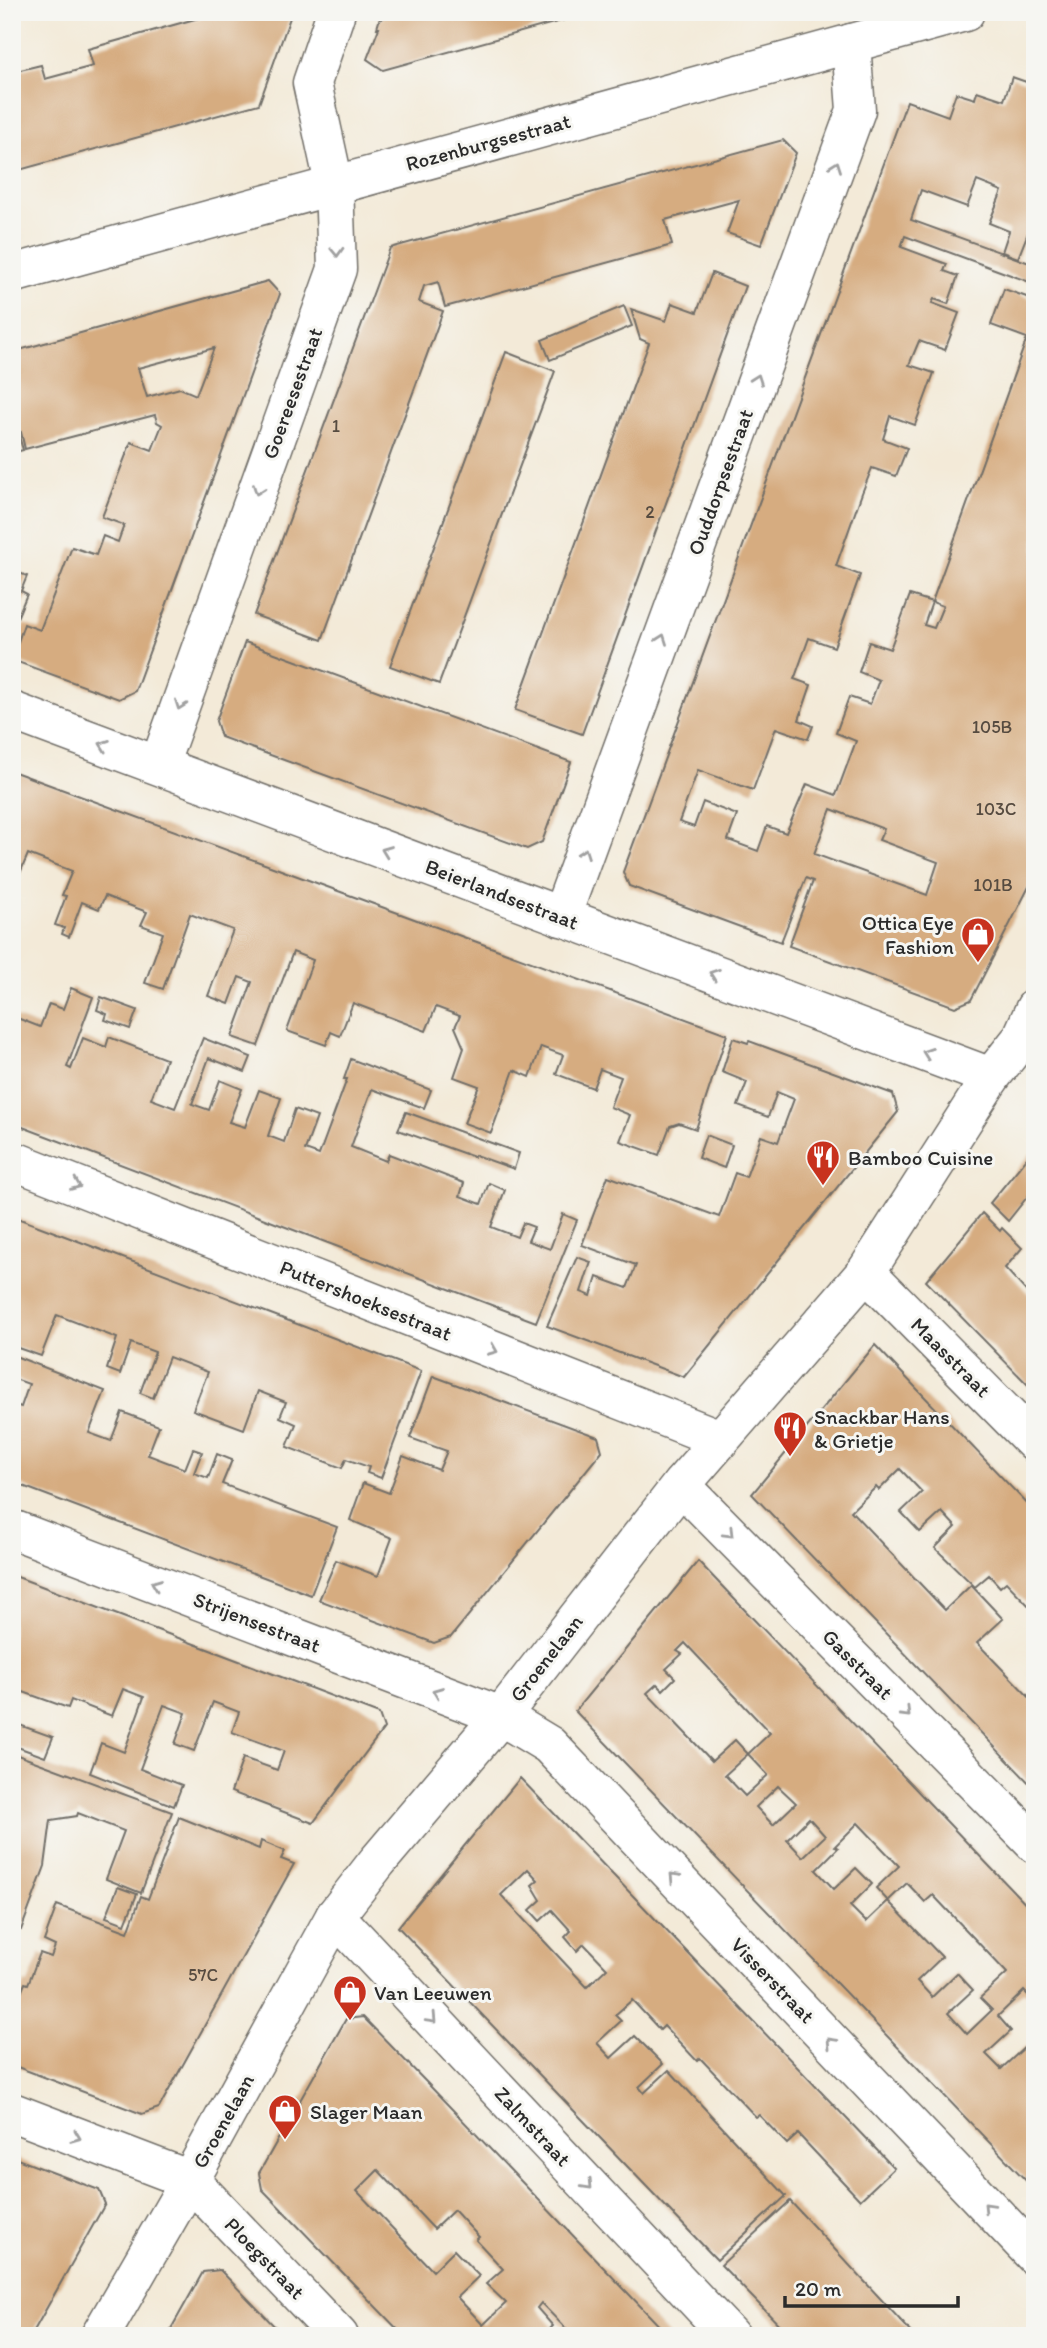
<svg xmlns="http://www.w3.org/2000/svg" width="1047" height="2348" viewBox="0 0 1047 2348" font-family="Itim,sans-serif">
<rect width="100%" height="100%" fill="#f6f6f2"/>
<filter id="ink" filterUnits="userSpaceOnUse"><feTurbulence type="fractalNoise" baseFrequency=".0143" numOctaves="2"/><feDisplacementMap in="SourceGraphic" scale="14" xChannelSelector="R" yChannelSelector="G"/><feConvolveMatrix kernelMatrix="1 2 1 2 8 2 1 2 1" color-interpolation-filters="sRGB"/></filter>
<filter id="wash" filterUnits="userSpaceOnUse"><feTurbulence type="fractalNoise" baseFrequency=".00686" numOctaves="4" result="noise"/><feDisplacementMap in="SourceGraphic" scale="28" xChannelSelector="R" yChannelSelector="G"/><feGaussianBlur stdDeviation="1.57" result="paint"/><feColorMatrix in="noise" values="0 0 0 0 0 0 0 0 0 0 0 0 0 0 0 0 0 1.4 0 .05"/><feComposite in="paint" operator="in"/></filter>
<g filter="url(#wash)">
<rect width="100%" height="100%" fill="#f3ead8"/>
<g id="blocks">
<g fill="#d6ac80" fill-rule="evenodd">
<path d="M208,12h84l-33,92 -247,68v-100l29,-7 4,14 48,-13 -5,-17 114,-32z"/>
<path d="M385,12h205v1l-207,57 -16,-11 12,-31h-2l3,-10 2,1z"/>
<path d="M1012,77l23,8v130l-17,43 -16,-6 7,-21 -20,-8 13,-32 -25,-10 -10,26 -46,-17 -10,30 124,45v19l-130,-48 -4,11 46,17 -3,7 14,5 -10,28 -14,-5 -2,4 27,10 -14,37 -26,-9 -10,24 25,8 -19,52 -25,-9 -7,23 24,9 -11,28 -24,-8 -10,25 -26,73 24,9 -26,72 -25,-9 -14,39 -1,2 17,6 -12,35 14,6 -5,13 -32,-11 -23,62 -55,-20 -19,52 15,5 9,-25 34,13 -9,25 30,11 9,-25 19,7 21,-49 29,11 20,-54 -20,-8 13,-36 21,7 9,-24 -20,-8 10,-30 21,7 20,-54 22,7 -8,23 10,3 9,-22 -11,-4 95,-264 -36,-13 13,-36 31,11v575l-64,125 -16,7 -166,-61 24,-65 -7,-3 -25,64 -152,-56 -6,-14 284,-771 41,15 8,-23 19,6 2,-8 27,9zM831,809l53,20 -5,11 59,22 -11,33 -113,-41z"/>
<path d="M783,140l13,13 -35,92 -34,-12 12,-33 -74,20 7,25 -227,62 -7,-25 -14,4 -5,16 24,9 -121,329 -68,-25 136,-367z"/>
<path d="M712,273l33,13 -163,448 -67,-24 134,-367 -9,-4 -9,-30 35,12 6,-18 25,9z"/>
<path d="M268,281l12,13 -145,397 -16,8 -107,-39 12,-36 16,6 32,-83 24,8 7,-19 15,6 6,-17 -22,-8 29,-75 21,8 10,-25 -5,-3 -2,-7 -130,34 -4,-17 -3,1 5,17 -11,3v-101zM214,348l-18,47 -16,-7 -33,9 -9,-29z"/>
<path d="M624,306l8,20 -82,34 -8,-20z"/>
<path d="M506,352l49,19 -116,313 -49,-18z"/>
<path d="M12,570l15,6 -6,15 6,3 -15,36z"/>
<path d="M245,642l326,120 -29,80 -15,7 -306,-112 -5,-16z"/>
<path d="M12,771l715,263 -31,95 -17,-6 -9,3 -11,29 -39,-14 10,-26 -20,-8 11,-30 -21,-8 -7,19 -37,-14 7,-19 -22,-8 -11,30 -16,-7 -23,63 -27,-10 15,-37 -25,-9 10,-29 -9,-21 5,-11 -24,-9 -10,24 -73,-28 -13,33 -9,-4 -5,13 -39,-14 26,-71 -20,-8 -35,94 -26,-9 20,-55 -13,-5 -10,27 -21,-8 25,-66 -43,-16 -27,75 -18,-6 18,-50 -22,-8 6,-13 -42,-16 -6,13 -17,-7 -13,35 -7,-3 2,-6 -9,-3 11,-29 -4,-1 10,-24 -44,-17 -10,24 -6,-2z"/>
<path d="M71,988l22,9 -26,70 4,2 12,-31 23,9 3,-10 57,22 -15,40 24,9 28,-70 48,19 -6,15 -36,-14 -17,46 17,6 11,-30 22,9 -13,33 16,5 14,-37 22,8 -13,38 16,6 11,-33 22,8 -12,33 14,5 28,-76h-3l7,-20 80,31 -7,18 -52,-19 -21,58 35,14 3,-7 75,29 -4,13 21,8 8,-21 16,7 -14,37 26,10 6,-14 11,4 -6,14 22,8 13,-35 14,6 -41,102 -524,-199v-107l28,11 9,-23 14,5z"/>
<path d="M101,997l36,13 -7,19 -25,-9 2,-6 -10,-4z"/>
<path d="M733,1038l15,5 1,-2 144,53 5,18 -214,265 -137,-51 30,-69 14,5 -10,30 10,4 6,-19 30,11 9,-23 -54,-20 26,-69 111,41 16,-44 11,4 15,-41 17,6 16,-43 -17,-7 -9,25 -30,-11 9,-24 -25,-10z"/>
<path d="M406,1112l113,41 -5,16 -39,-14 -1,2 -76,-27z"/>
<path d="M706,1135l26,10 -8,23 -26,-10z"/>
<path d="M1035,1148v56l-7,-8 -20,25 -18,-18z"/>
<path d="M982,1213l18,18 2,-3 20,20 -17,20 30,33v91l-109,-111z"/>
<path d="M12,1216l409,155 -40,107 -14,-5 2,-6 -23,-8 -4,9 -55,-21 9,-23 -16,-7 6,-15 -28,-11 -14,38 -51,-19 15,-38 -39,-15 -16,41 -13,-5 15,-41 -24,-9 -11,31 -13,-5 10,-31 -60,-23 -16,41 -29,-10z"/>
<path d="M875,1345l160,167v100l-29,-30 -6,5 -11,-12 -14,12 -40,-39 21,-21 -14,-15 -22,20 -19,-20 21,-20 -22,-23 -21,21 -3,-3 -25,24 94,99 26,-25 32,34 -26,24 58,60v86l-283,-295z"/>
<path d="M15,1356l90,35 -16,42 22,8 11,-29 37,14 -11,29 37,14 8,-20 9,3 -8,21 14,5 9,-24 15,6 -10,24 115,43 -26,68 -299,-113v-78l9,3 8,-23 -17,-6v-14z"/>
<path d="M433,1376l165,61 4,14 -151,186 -17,6 -115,-43 17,-40 42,16 14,-38 -42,-18 13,-37 26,10 14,-37 36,14 8,-19 -37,-13z"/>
<path d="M698,1561l337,353v88l-11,-11 -26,25 13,15 -25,23 15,15 25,-23 9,9v11l-7,6 7,8v20l-3,3 3,2v85l-460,-479zM685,1643l85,90 -22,21 20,21 -23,21 -20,-21 23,-21 -13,-14 -23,21 -65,-68 10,-9 6,6 12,-12 -9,-9 16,-15 -5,-3zM778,1786l18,17 -23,22 -17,-18zM809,1818l16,18 -22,21 -16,-17zM858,1823l41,43 -23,22 12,13 19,-18 18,19 8,-7 74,78 -27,25 12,12 -25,24 -19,-21 25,-23 -16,-17 -25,24 -15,-16 25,-24 -54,-56 -22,21 -16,-16 22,-22 -16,-16 -22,21 -18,-19 22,-22 -3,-2z"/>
<path d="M12,1575l367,139 5,14 -71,95 -82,-31 12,-34 34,12 7,-19 -52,-19 7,-20 -26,-10 -19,49 -19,-7 11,-31 -22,-8 -24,64 42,16 -8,21 -84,-33 11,-30 23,9 20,-55 -21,-8 -11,27 -41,-16 -3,8 -56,-20z"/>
<path d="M14,1723l39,14 -8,20 -33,-12z"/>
<path d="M12,1753l160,59 -31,81 -35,-14 18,-48 -46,-18 -1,3 -26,4 -6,46 -24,64 -9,-3z"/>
<path d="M520,1778l374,390 -34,32 -62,-66 -11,10 -28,-29 -3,2 -56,-59 -3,3 -33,-35 -4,4 -28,-30 -17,15 6,6 -24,22 14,15 24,-22 28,28 -24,23 5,6 25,-23 117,126 -69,64 -319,-333zM528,1869l10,11 -6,5 9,15 -11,10 10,11 12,-11 19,21 -6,6 12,14 7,-7 23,24 -20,19 -86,-92z"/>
<path d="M179,1817l80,32 2,-8 24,10 -4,8 13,5 -135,244 -17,6 -130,-49v-50l13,-32 3,1 12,-31 11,4 4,-11 -11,-5 13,-36 71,27 13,-36 7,3z"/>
<path d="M118,1887l19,7 -12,30 -19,-7z"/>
<path d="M363,2017l65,67 241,252h-96l-32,-33 -4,5 16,18 -10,10h-139l-142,-147 -3,-16 87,-154zM378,2170l56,59 20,-19 25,27 -3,3 27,29 -17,15 20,19 -23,22 -26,-28 22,-21 -25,-26 -21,21 -76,-80z"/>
<path d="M12,2157l87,33 6,14 -74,132h-19z"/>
<path d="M790,2201l125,135h-125l-69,-71z"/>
<path d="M220,2270l64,66h-117l36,-64z"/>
</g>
</g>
</g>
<g filter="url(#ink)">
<use href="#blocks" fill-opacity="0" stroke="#716e68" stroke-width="2"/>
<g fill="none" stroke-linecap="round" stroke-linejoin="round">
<g stroke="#716e68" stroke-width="41">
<g id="minor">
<path d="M12,274l953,-262"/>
<path d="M12,711l979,366"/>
<path d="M159,765l178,-496 -3,-85 -22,-101 24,-71"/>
<path d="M561,917l295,-807 -5,-67"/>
<path d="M12,1160l708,279"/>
<path d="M866,1272l169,171"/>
<path d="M681,1485l354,359"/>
<path d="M12,1529l489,187 48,29 486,511"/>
<path d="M335,1916l395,420"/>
<path d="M12,2112l178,68 149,156"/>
<path d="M100,2336l90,-156 145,-264 42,-54 124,-146 180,-231 185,-213 125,-195 30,-38 14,-31"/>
</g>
</g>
<use href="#minor" stroke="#fff" stroke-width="38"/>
</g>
<defs><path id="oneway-chevron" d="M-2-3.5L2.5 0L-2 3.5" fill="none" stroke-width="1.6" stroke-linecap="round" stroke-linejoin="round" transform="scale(1.75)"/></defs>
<g stroke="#a0a0a0">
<use href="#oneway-chevron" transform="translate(836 166) rotate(-70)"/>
<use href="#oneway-chevron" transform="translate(337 252) rotate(88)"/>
<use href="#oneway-chevron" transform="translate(757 379) rotate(-70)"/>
<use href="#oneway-chevron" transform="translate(258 490) rotate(110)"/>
<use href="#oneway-chevron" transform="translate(662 639) rotate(-70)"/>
<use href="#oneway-chevron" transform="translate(180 705) rotate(110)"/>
<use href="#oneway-chevron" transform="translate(104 745) rotate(-160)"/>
<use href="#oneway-chevron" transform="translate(386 851) rotate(-159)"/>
<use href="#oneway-chevron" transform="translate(584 853) rotate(-70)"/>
<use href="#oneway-chevron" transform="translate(714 974) rotate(-160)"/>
<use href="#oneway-chevron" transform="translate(927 1053) rotate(-160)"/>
<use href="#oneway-chevron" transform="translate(76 1185) rotate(22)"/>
<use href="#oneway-chevron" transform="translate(493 1350) rotate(22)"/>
<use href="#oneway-chevron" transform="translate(729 1533) rotate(45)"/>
<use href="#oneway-chevron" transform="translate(156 1584) rotate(-159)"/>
<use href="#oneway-chevron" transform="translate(437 1692) rotate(-159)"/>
<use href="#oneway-chevron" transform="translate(906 1713) rotate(45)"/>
<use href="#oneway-chevron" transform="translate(674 1877) rotate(-134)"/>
<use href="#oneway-chevron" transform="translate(432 2019) rotate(47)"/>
<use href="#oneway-chevron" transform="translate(831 2042) rotate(-134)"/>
<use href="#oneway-chevron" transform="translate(76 2137) rotate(21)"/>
<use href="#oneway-chevron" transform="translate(588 2185) rotate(47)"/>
<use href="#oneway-chevron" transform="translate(988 2207) rotate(-134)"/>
</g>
</g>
<defs>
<g id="shop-pin" transform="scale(1.75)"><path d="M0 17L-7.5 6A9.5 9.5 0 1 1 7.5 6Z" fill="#c8321e" stroke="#f6f6f2"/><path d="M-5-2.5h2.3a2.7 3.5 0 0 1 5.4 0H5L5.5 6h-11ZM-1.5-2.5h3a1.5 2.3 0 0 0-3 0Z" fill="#fff"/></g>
<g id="restaurant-pin" transform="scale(1.75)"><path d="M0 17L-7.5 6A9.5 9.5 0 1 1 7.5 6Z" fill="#c8321e" stroke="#f6f6f2"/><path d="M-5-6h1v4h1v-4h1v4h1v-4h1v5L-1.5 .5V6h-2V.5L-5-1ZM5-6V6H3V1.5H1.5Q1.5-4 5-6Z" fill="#fff"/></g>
</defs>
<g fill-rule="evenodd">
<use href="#shop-pin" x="978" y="934"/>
<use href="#restaurant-pin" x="823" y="1157"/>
<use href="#restaurant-pin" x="790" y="1428"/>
<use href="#shop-pin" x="350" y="1992"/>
<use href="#shop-pin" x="285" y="2111"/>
</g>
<g text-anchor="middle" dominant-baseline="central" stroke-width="6" stroke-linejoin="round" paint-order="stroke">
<g font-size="18" fill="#564b40">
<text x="336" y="426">1</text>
<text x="650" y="512">2</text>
<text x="992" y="727">105B</text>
<text x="996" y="809">103C</text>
<text x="993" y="885">101B</text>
<text x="203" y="1975">57C</text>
</g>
<g font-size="21" fill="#2b2b2b" stroke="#f6f6f2">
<text transform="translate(488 142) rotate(-15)">Rozenburgsestraat</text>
<text transform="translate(292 393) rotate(-70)">Goereesestraat</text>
<text transform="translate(720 482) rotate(-70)">Ouddorpsestraat</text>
<text transform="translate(502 894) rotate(21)">Beierlandsestraat</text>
<text transform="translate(366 1300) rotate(22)">Puttershoeksestraat</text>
<text transform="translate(951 1357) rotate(45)">Maasstraat</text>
<text transform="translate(257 1622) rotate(21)">Strijensestraat</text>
<text transform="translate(546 1658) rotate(-52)">Groenelaan</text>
<text transform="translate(858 1664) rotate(45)">Gasstraat</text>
<text transform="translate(773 1980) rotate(46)">Visserstraat</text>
<text transform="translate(223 2121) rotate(-61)">Groenelaan</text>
<text transform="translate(533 2126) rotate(47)">Zalmstraat</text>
<text transform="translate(265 2258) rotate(46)">Ploegstraat</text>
</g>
<g font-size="21" fill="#2b2b2b" stroke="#f6f6f2" text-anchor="start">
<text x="954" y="922" text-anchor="end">Ottica Eye<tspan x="954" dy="24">Fashion</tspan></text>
<text x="848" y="1157">Bamboo Cuisine</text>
<text x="814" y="1416">Snackbar Hans<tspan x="814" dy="24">&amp; Grietje</tspan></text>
<text x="374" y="1992">Van Leeuwen</text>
<text x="310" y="2111">Slager Maan</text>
</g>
</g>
<rect width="1047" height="2348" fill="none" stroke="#f6f6f2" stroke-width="42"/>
<path d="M785 2296v10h173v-10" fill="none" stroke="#2b2b2b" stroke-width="3.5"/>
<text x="795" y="2296" font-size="21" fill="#2b2b2b" stroke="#f6f6f2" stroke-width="5" paint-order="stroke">20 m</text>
</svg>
